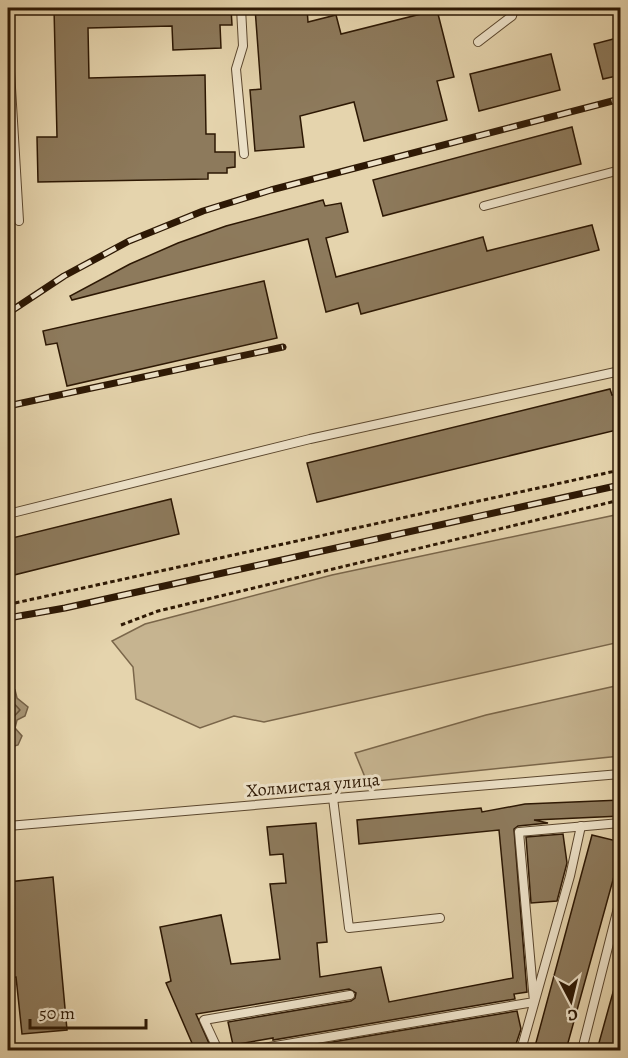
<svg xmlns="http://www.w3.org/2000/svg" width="628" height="1058" viewBox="0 0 628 1058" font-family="Alegreya,serif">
<rect width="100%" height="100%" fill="#e5d4ad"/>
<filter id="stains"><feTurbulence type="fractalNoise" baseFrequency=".00333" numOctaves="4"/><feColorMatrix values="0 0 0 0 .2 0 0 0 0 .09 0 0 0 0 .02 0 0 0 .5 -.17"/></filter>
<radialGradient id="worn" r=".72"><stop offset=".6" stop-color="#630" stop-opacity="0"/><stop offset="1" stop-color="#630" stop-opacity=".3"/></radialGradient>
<g fill="#c6b490" stroke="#7a664a" stroke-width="1.5">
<path d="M620,514v128l-356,80 -30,-6 -34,12 -64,-29 -3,-32 -21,-26 33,-17 187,-49z"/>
<path d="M620,685v71l-253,26 -12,-29 131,-38z"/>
</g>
<path fill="#a69474" stroke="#766247" stroke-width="1.5" d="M15,690l2,8 11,9 -3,9 -8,4 -2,8 7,8 -4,9 -10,3v-56z"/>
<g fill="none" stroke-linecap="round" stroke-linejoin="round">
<path stroke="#6a563c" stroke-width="1.5" d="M8,697l12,13c-12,13 -13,11 -6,29l-6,3"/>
</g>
<g fill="#8d7a5c" stroke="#2d1804" stroke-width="1.5">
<path d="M54,8h177l1,17h-12l1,23 -48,2 -1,-24 -84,2 1,50 116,-3 1,59h9v18h20v15l-8,1v5h-19v6l-170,3 -1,-45h20z"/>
<path d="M255,8h52l1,14 28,-7 5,19 96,-24 17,67 -17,4 10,39 -83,21 -10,-39 -54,14 4,31 -49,4 -5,-61 11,-1z"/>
<path d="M621,37v38l-18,4 -9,-35z"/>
<path d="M551,54l9,36 -81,21 -9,-37z"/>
<path d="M572,127l9,37 -198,52 -10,-36z"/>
<path d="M323,200l2,6 16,-3 7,29 -22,6 10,39 147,-40 4,14 105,-26 7,25 -238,64 -3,-11 -32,9 -18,-73 -236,61 -2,-4 60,-32 48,-21 48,-17z"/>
<path d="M264,281l13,57 -210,48 -10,-43 -11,2 -3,-14z"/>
<path d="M610,389l2,6 9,-2v36l-304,73 -10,-39z"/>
<path d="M171,499l8,35 -165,41 -1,-4 -5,2v-34z"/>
<path d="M621,800v16l-87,4 14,3 -30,3 -4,3 13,163 -13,2 1,5 -242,41v-2l-40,7 -5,-23 123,-21 4,-3 1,-5 -7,-4 -153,25 16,36h-17l-29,-67 5,-2 -11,-54 61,-12 10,49 49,-5 -10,-75 16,-1 -3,-29 -13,1 -3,-28 49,-4 11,119 -10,1 3,34 61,-10 8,35 124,-24 -14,-148 -140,14 -2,-24 124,-12 1,4 43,-8z"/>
<path d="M563,834l4,29 -10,38 -26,2 -5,-66z"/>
<path d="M592,835l29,7v9l-55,199h-32z"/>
<path d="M53,877l14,153 -45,4 -6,-57 -8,1v-96z"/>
<path d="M617,978l4,1v49l-7,22h-17z"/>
<path d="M517,1011l4,18 -5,15 -33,6h-198z"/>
</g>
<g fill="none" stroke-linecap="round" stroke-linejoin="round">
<g stroke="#5b472e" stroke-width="10">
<g id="service">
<path d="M241,8l2,38 -7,23 8,85"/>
<path d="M8,38l11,183"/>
<path d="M478,42l34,-26 2,-8"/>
<path d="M484,206l136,-36"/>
<path d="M8,514l302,-75 310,-68"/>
<path d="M333,798l16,130 91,-10"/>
<path d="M8,826l612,-52"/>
<path d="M218,1050l-14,-30 146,-25"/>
<path d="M252,1050l282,-48 -15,-170 101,-9"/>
<path d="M521,1050l49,-174 11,-50"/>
<path d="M582,1050l38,-150"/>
</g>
</g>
<g stroke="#2d1804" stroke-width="3" stroke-dasharray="4.5 3" stroke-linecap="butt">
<path d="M15,603l605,-133"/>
<path d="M121,625l37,-14 462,-111"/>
</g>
<use href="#service" stroke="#eee3ca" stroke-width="8"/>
<g stroke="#2d1804" stroke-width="7">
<g id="rail">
<path d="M8,313l56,-37 65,-35 74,-30 68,-21 349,-91"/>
<path d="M8,406l275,-59"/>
<path d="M8,618l57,-10 555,-123"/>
</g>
</g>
<use href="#rail" stroke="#eee3ca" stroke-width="4.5" stroke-dasharray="14" stroke-linecap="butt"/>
</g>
<g text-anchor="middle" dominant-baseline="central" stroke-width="6" stroke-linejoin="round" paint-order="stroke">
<g font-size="18" fill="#2d1804" stroke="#eee3ca">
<text transform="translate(313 785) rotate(-5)">Холмистая улица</text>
</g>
</g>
<rect width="628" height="1058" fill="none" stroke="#e5d4ad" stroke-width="30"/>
<rect x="9" y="9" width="610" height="1040" fill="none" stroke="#2d1804" stroke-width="3"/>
<rect x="15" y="15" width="598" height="1028" fill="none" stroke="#2d1804" stroke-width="1.5"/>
<g transform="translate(571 1001) rotate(173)" stroke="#eee3ca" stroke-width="4.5" paint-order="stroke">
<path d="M0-4.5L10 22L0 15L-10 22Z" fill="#2d1804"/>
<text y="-9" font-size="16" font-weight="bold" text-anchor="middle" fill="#2d1804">С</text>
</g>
<path d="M30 1019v9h116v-9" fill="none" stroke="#2d1804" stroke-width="3"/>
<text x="39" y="1019" font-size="18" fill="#2d1804" stroke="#eee3ca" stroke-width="4.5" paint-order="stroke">50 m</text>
<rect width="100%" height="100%" filter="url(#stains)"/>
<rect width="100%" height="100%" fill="url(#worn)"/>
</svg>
